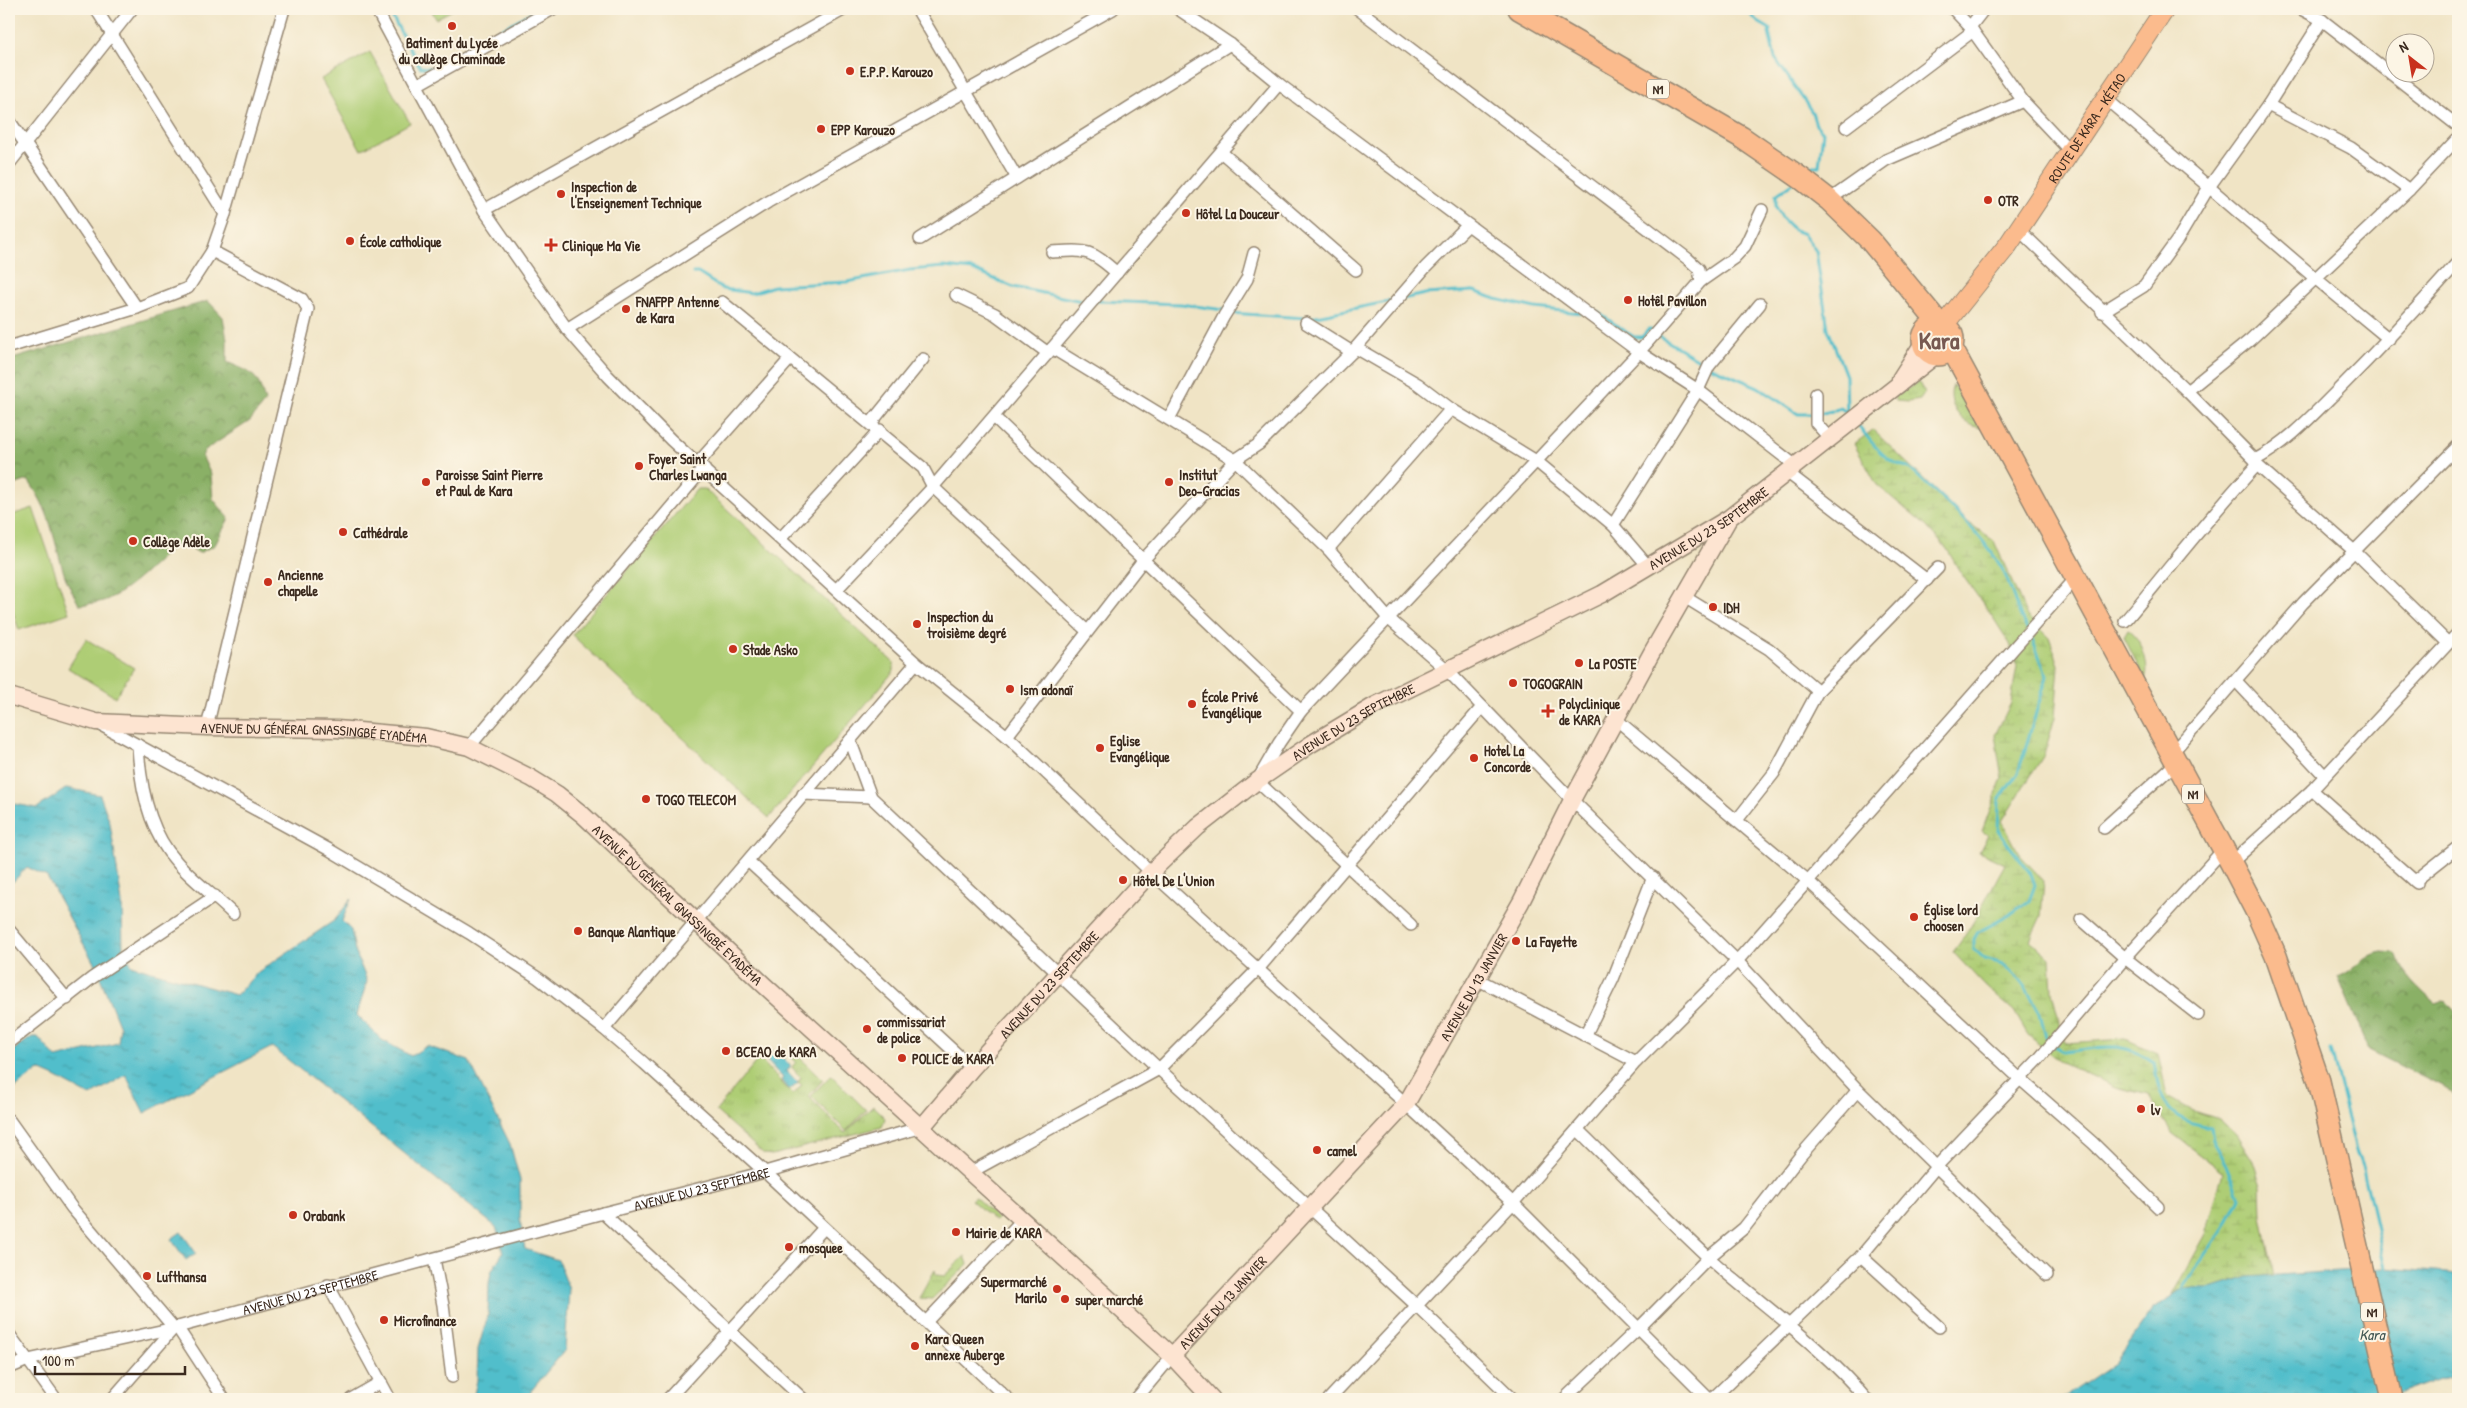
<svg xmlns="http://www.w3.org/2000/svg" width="2467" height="1408" viewBox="0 0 2467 1408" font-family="'Patrick Hand',sans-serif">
<defs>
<pattern id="grass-tufts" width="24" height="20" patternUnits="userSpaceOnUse" patternTransform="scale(1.25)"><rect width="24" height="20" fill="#aecd74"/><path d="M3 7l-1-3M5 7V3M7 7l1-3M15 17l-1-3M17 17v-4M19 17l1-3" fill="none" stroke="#97b064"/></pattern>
<pattern id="forest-crowns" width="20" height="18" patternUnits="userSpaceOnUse" patternTransform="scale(1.25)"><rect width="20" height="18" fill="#8ab066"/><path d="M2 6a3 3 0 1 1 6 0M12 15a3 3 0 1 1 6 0" fill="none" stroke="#728f53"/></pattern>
<pattern id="wetland-marsh" width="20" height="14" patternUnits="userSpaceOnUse" patternTransform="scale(1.25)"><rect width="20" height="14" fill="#aecd74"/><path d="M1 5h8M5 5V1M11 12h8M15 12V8" fill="none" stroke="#97b064"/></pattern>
<pattern id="water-ripples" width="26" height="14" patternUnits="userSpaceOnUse" patternTransform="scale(1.25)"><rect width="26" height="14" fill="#51becb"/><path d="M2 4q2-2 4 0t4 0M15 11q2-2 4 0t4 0" fill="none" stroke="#449ba4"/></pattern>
</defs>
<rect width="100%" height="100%" fill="#fcf5e5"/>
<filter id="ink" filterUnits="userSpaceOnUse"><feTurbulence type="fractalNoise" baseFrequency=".02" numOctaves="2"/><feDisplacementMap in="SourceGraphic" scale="10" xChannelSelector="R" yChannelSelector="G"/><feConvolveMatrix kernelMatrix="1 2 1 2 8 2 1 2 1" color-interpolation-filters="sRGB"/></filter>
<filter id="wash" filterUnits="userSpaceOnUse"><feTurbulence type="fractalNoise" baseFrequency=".0096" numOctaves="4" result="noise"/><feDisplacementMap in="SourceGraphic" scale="20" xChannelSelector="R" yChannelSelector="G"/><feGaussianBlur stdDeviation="1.12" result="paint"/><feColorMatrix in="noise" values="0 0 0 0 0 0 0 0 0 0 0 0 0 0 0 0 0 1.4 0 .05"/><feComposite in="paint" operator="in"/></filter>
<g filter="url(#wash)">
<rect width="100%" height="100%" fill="#f0e4c5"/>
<g fill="url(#grass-tufts)" stroke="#747c49">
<path d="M1919,382l5,12 -4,6 -12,2 -12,-1 -2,-4z"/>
<path d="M1953,385l2,2 27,41c-19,-2 -37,-23 -29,-43z"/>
<path d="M2128,630c13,7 23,37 17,50l-21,-43z"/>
<path d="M795,1053l28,27 -15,16 37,37 28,-27 12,12 -3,9 -110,28 -8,-1 -48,-43 43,-53 34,37 9,-10 -4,-3 3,-4 -9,-11 4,-5 -4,-5z"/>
<path d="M975,1197l23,22 -3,2 -24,-21z"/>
<path d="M965,1256l3,8 -36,35 -13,-1 16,-28 1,5 8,1z"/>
</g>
<g fill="url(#forest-crowns)" stroke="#626d42">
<path d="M208,301l15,16 4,23v22c25,11 31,11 38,40l-15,19 -45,29 -3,6 9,19 2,24 16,19 -14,27 -16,8 -18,-11c-26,18 -45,45 -75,58 -8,3 -18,4 -27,5 -5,-11 -13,-23 -16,-35 -11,-37 -12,-58 -35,-90l-19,7v-127z"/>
<path d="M2382,952l14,1c7,22 22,35 39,50l9,-3 14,14v81l-89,-45 -31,-73c18,-6 22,-22 44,-25z"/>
</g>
<path fill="url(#wetland-marsh)" stroke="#747c49" d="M1873,430l96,93 25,18 33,75 22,21 10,28 -4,52 -11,38 -42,66 18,34 24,26 -3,35 -11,24 20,18 2,34 13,51 60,-4 33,14 9,43 24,14 28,9 17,15 17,27 8,25 1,30 12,61h-26l-37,12 -28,-1 -10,6 33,-60 17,-62 -51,-39 -24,-38 -32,-8 -57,-26 -31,-26 -14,-24 -28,-24 -33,-35c21,-26 35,-58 52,-88l-26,-12 9,-17 -6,-4 20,-53 -7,-43 16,-32 6,-37 -7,-22 -18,-28 -32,-44 -13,-23 -21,-23 -49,-41 -23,-41z"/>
<g fill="#aecd74" stroke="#747c49">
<path d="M431,9h23l-18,10z"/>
<path d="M370,52l40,71 -49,27 -40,-71z"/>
<path d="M697,489h8l189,174v8l-125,147 -197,-183z"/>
<path d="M33,508l36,105 -50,17 -10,-30v-84z"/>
<path d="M86,639l48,29 -19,29 -47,-29z"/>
<path d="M831,1075l35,35 -20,21 -35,-35z"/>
</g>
<g fill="url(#water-ripples)" stroke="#467474">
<path d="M67,788l33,7 10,28 12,80 1,47 9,15 9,3 95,27 22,-23 77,-52 16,-21 -9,22 9,9 4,21 12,30 -10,34 25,25 29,16 16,-10 42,15 41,83 10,36v40l5,29 33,11 11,29 -4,61 -34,41 -2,8h-56l4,-19 1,-31 10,-34 1,-32 2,-11 12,-20 -7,-25 -224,-180 -128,66 -18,-38 -36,21 -35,-19 -16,-7 -30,23v-40l23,-16h6l18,21 62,-15 2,-16 -25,-62 -48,-88 -20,-10 -18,19v-83l28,5z"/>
<path d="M775,1050l16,16 -4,5 11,12 -8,7 -9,-10 2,-2 -17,-18z"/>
<path d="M181,1232l15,21 -10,7 -15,-21z"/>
<path d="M2385,1268l73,6v102h-9l-64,23h-323l53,-36 37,-53 31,-22 28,1 37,-12z"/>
</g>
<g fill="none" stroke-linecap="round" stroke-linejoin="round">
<g stroke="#51becb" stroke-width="3">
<path d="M388,9l32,58 12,1 105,-59"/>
<path d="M1745,9l13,13 12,7 -1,4 6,25 37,54 4,13 7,7 -4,34h-6l-8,5"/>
<path d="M1793,183l-17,12v12l7,12 11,11 10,4 12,17 12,78 18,47 1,36"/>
<path d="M693,273h5l25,16 29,4 22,-7 73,-4 63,-12 34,-3 29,3 40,17 74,15"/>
<path d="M1403,299l22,-5 49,-3 22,8 39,9 46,5"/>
<path d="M1096,301l85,3 43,6"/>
<path d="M1589,311l5,-1 40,27h8l7,-8 3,2"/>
<path d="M1230,313l76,5 86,-17"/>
<path d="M1657,335l52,31 49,21 40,27h14"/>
<path d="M1835,410l6,-2 10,9"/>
<path d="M1819,414l13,-3"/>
<path d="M1857,424c15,18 27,39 51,43 31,29 67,59 90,95 14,20 16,46 29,67"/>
<path d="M2030,634l17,42 -29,97 -19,27 -1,31 33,43 4,11 -6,16 -23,16 -28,15 -4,7v10l11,10 18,5 12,11 12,15 13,23 6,25 4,3"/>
<path d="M2055,1045l8,7c39,-4 57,-13 91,10 7,41 11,57 56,65l2,13 14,25 13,32 -13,27 -43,64"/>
<path d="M2331,1050l25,101 7,18 24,103"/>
</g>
</g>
</g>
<g filter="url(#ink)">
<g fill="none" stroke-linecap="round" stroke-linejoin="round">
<g stroke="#968772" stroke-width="14">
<g id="street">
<path d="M96,9l129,205"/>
<path d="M376,9l108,201 83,119 41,47 63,64 245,223 91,73 144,136 255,232 107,99 196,196"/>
<path d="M917,9l100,169"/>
<path d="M1178,9l52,35 49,40 360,268 59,38 98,76"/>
<path d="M1358,9l330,250 11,10 2,12"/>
<path d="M1953,9l17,18"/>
<path d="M1984,9l-14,18 53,74 47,50"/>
<path d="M2301,9l21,11 136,106"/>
<path d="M417,85l136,-76"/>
<path d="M2105,98l210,180 74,61"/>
<path d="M2268,105l83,43 58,42"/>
<path d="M9,120l128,188"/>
<path d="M1846,127l127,-96"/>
<path d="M1221,152l135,118"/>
<path d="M9,164l123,-155"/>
<path d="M1829,200l57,-40 137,-59"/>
<path d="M484,210l361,-201"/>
<path d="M2018,229l169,162 68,69 2,5 96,85 95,93"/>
<path d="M920,239l310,-195"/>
<path d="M1052,252c35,-2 38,-3 65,21"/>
<path d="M956,295l39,19 53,39"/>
<path d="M722,302l201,166 10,19 154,144"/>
<path d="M2102,312l42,-26 34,-47 31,-52 59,-82 54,-85"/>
<path d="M1306,323l46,29"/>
<path d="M567,329l201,-127 345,-193"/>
<path d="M9,347l128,-39 51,-20 24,-37 13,-37 59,-205"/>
<path d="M1052,348l183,112 93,89 60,69 58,51 126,131 165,161 121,129 189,185"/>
<path d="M1356,348l62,36 33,25 85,52 77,64 34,40"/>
<path d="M2187,391l63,-51 159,-150 49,-52"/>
<path d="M1816,394v29l14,16"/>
<path d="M994,417l307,294"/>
<path d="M1169,419l55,-103 23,-37 7,-26"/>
<path d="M871,423l52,-64"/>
<path d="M2255,460c32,-17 56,-43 82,-69 42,-42 82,-85 121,-129"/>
<path d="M698,463l92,-104"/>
<path d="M1788,473l139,107"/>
<path d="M1613,525l85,-135 11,-24 51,-62"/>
<path d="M781,538l99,-108"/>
<path d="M1328,549l123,-140"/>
<path d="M837,589l96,-102 346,-403"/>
<path d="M1683,596l86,53 49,42"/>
<path d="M2125,621c44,-52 85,-106 132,-156"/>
<path d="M2236,681l89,95"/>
<path d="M1617,720l190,160 212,198 74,65 65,64"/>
<path d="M99,724l229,125 141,84 69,45 66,51 40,34 121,109 243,227"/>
<path d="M207,727l101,-418 -6,-10 -90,-48"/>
<path d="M1007,736l137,-177 91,-99 24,-16 93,-92 73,-84 43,-43"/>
<path d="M850,740l21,57 288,272 258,237 96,93"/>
<path d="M138,745c2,40 10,85 38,116 16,19 39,35 57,53"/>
<path d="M469,747l235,-279"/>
<path d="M2171,754l132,-151 155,-157"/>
<path d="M2312,790l105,93"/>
<path d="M803,794l68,3"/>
<path d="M1737,820l37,-47 44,-82 120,-123"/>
<path d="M2104,828l72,-65"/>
<path d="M748,861l224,207"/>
<path d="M2231,863l81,-73 146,-157"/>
<path d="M2415,881l43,-34"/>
<path d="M2081,919l44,39 73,57"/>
<path d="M1411,925l-154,-144 22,-38 22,-32 338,-359 62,-71 33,-23 11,-12 17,-36"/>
<path d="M10,931l57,68"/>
<path d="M1477,979l159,83"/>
<path d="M604,1029l312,-366"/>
<path d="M1585,1036l28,-57 40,-102"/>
<path d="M9,1043l83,-65 123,-82"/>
<path d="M9,1120l63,88 102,120 -62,71"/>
<path d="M1578,1130c43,42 86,86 130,127 52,47 113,88 158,142"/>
<path d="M971,1172l188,-103 100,-101 223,-261"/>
<path d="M603,1213l200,186"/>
<path d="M1861,1256l78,71"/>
<path d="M434,1259l9,46 9,72"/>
<path d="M328,1285l62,114"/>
<path d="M926,1322l97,-103"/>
<path d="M177,1327l47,72"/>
<path d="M9,1334l47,65"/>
<path id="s1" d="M9,1368l19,-8 146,-32 429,-115 162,-41 157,-45"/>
<path d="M351,1399l30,-17"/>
<path d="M668,1399l155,-170"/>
<path d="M1136,1399l36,-43"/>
<path d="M1329,1399l184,-196 123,-141 101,-101 339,-383"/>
<path d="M1564,1399l74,-70 71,-72 35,-29 57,-73 57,-65"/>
<path d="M1712,1399l149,-143 76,-90 101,-106 87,-102 99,-109"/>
</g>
</g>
<g stroke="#968772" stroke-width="19">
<g id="secondary">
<path d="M1900,379l23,-36"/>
<path id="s2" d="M9,696l87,26 111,5 130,2 89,8 43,10 62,31 26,16 26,21 181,170 408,371 40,43"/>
<path id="s3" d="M922,1127l50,-59 179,-196 47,-45 59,-46 54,-37 63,-38 228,-112 127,-76 207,-163"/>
<path id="s4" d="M1172,1356l234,-252 115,-202 51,-102 79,-146 77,-134"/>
</g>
</g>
<g stroke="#968772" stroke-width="21">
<g id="primary">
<path id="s5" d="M1943,326l65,-81 157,-236"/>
</g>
</g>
<g stroke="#968772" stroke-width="24">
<g id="highway">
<path d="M1519,9l222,128 61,42 27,21 41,40 71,86"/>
<circle cx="1938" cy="340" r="15"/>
<path d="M1951,347l280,516 25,48 20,45 43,125 73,318"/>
</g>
</g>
<use href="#street" stroke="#fff" stroke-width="11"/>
<use href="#secondary" stroke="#fde4d1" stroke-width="16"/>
<use href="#primary" stroke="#fbbb8d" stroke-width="19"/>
<use href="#highway" stroke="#fbbb8d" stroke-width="21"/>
</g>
</g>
<g fill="#c8321e" stroke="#fcf5e5" stroke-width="2">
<circle cx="452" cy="26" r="5"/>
<circle cx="850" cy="71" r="5"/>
<circle cx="821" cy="129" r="5"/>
<circle cx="561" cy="194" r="5"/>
<circle cx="1988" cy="200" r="5"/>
<circle cx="1186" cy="213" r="5"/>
<circle cx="350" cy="241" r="5"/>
<path d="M548.5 237.5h5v5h5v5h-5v5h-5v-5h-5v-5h5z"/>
<circle cx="1628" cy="300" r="5"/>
<circle cx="626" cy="309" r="5"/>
<circle cx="639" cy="466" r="5"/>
<circle cx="426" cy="482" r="5"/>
<circle cx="1169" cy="482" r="5"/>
<circle cx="343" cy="532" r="5"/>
<circle cx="133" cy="541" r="5"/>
<circle cx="268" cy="582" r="5"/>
<circle cx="1713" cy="607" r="5"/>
<circle cx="917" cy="624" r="5"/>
<circle cx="733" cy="649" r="5"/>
<circle cx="1579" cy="663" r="5"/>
<circle cx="1513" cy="683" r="5"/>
<circle cx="1010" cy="689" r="5"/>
<circle cx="1192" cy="704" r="5"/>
<path d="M1545.5 703.5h5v5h5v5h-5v5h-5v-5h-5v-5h5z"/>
<circle cx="1100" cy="748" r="5"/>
<circle cx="1474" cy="758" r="5"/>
<circle cx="646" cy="799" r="5"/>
<circle cx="1123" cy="880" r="5"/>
<circle cx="1914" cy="917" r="5"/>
<circle cx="578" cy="931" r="5"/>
<circle cx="1516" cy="941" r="5"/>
<circle cx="867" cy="1029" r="5"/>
<circle cx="726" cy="1051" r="5"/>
<circle cx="902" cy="1058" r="5"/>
<circle cx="2141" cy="1109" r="5"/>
<circle cx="1317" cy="1150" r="5"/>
<circle cx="293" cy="1215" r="5"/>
<circle cx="956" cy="1232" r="5"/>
<circle cx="789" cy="1247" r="5"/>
<circle cx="147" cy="1276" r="5"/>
<circle cx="1057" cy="1289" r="5"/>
<circle cx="1065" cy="1299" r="5"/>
<circle cx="384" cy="1320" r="5"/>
<circle cx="915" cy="1346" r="5"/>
</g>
<g text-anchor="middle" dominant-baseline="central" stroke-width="4" stroke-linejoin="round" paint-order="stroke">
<g fill="#fcf5e5" stroke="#75675a" stroke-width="1">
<rect x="1647" y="79.5" width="22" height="19" rx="4"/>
<rect x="2182" y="784.5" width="22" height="19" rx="4"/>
<rect x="2361" y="1302.5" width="22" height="19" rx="4"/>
</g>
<g font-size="12" font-weight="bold" fill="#3b2a1e">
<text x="1658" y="89">N1</text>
<text x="2193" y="794">N1</text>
<text x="2372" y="1312">N1</text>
</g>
<g font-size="14" font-weight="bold" fill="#3b2a1e" stroke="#fcf5e5" text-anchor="start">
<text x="452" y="42" text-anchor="middle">Batiment du Lycée<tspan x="452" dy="16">du collège Chaminade</tspan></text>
<text x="860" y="71">E.P.P. Karouzo</text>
<text x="831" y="129">EPP Karouzo</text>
<text x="571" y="186">Inspection de<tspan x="571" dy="16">l'Enseignement Technique</tspan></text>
<text x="1998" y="200">OTR</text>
<text x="1196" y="213">Hôtel La Douceur</text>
<text x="360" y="241">École catholique</text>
<text x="562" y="245">Clinique Ma Vie</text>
<text x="1638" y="300">Hotêl Pavillon</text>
<text x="636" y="301">FNAFPP Antenne<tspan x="636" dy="16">de Kara</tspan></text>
<text x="649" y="458">Foyer Saint<tspan x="649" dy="16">Charles Lwanga</tspan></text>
<text x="436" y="474">Paroisse Saint Pierre<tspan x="436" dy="16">et Paul de Kara</tspan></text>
<text x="1179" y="474">Institut<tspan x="1179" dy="16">Deo-Gracias</tspan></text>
<text x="353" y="532">Cathédrale</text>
<text x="143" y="541">Collège Adèle</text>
<text x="278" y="574">Ancienne<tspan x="278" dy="16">chapelle</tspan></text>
<text x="1723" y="607">IDH</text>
<text x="927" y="616">Inspection du<tspan x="927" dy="16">troisième degré</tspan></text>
<text x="743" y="649">Stade Asko</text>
<text x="1589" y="663">La POSTE</text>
<text x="1523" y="683">TOGOGRAIN</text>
<text x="1020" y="689">Ism adonaï</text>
<text x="1202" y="696">École Privé<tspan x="1202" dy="16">Évangélique</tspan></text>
<text x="1559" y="703">Polyclinique<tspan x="1559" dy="16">de KARA</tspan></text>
<text x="1110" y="740">Eglise<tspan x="1110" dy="16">Evangélique</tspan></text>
<text x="1484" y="750">Hotel La<tspan x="1484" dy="16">Concorde</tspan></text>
<text x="656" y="799">TOGO TELECOM</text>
<text x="1133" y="880">Hôtel De L'Union</text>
<text x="1924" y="909">Église lord<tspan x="1924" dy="16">choosen</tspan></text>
<text x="588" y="931">Banque Alantique</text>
<text x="1526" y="941">La Fayette</text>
<text x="877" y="1021">commissariat<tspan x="877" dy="16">de police</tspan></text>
<text x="736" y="1051">BCEAO de KARA</text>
<text x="912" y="1058">POLICE de KARA</text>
<text x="2151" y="1109">lv</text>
<text x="1327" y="1150">camel</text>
<text x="303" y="1215">Orabank</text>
<text x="966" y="1232">Mairie de KARA</text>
<text x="799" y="1247">mosquee</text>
<text x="157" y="1276">Lufthansa</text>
<text x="1047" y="1281" text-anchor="end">Supermarché<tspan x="1047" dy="16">Marilo</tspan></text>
<text x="1075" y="1299">super marché</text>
<text x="394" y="1320">Microfinance</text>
<text x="925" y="1338">Kara Queen<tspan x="925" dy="16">annexe Auberge</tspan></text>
</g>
<g font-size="14" fill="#3b2a1e" stroke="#fcf5e5">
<text stroke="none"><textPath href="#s5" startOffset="245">ROUTE DE KARA - KÉTAO</textPath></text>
<text stroke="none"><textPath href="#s3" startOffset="1001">AVENUE DU 23 SEPTEMBRE</textPath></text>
<text stroke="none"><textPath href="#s3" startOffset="596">AVENUE DU 23 SEPTEMBRE</textPath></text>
<text stroke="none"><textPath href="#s2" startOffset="309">AVENUE DU GÉNÉRAL GNASSINGBÉ EYADÉMA</textPath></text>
<text stroke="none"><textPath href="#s2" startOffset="729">AVENUE DU GÉNÉRAL GNASSINGBÉ EYADÉMA</textPath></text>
<text stroke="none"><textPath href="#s3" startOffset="191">AVENUE DU 23 SEPTEMBRE</textPath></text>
<text stroke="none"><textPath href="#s4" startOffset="479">AVENUE DU 13 JANVIER</textPath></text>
<text stroke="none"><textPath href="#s1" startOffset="716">AVENUE DU 23 SEPTEMBRE</textPath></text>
<text stroke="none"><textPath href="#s1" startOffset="311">AVENUE DU 23 SEPTEMBRE</textPath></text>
<text stroke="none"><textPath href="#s4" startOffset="74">AVENUE DU 13 JANVIER</textPath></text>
</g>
<g font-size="15" font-style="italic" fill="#425652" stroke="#fcf5e5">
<text x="2372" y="1334">Kara</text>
</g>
<g font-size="24" font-weight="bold" fill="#775951" stroke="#fcf5e5">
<text x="1939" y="340">Kara</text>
</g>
</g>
<rect width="2467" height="1408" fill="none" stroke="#fcf5e5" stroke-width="30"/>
<g transform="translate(2410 58) rotate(329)"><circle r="24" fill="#fcf5e5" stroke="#afa495"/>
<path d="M0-4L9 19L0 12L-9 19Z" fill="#c8321e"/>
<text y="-8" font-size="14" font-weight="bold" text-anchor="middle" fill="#3b2a1e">N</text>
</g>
<path d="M35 1366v8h150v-8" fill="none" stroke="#3b2a1e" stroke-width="2.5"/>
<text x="42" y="1366" font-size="15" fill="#3b2a1e" stroke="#fcf5e5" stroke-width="4" paint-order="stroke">100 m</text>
</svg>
